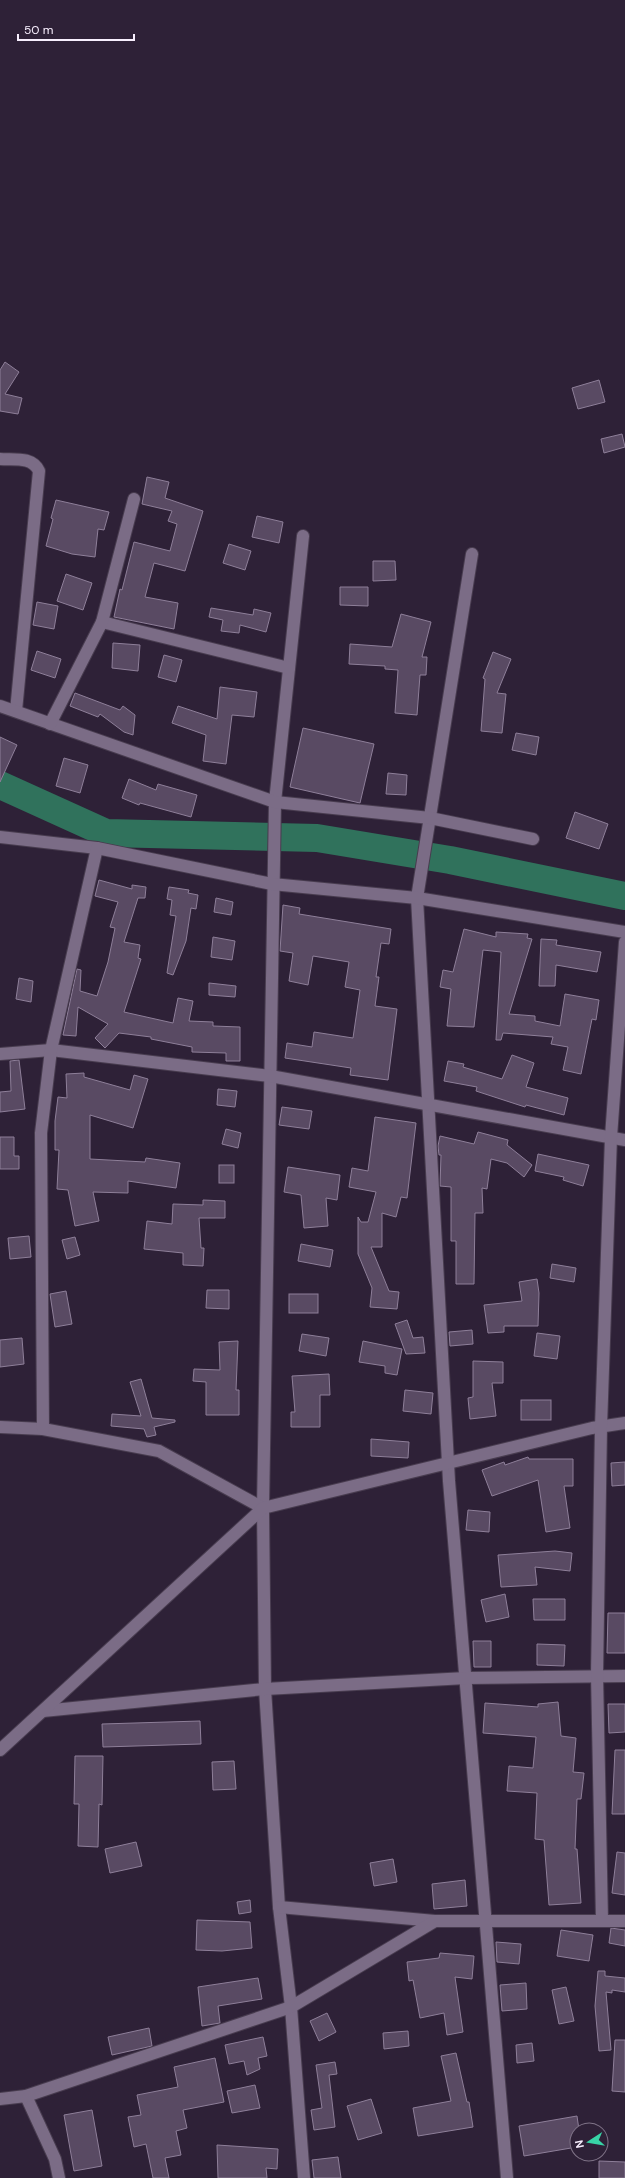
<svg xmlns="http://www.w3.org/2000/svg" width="625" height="2178" viewBox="0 0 625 2178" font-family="'DM Sans',sans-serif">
<rect width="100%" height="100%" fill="#2e2137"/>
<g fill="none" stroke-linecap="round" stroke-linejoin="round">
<path stroke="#30725c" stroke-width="28" d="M0,785l106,48 211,5 133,22 175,36"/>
</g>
<g fill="#594a63" stroke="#8e7f99">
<path d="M5,362l14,10 -14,22 17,4 -4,16 -18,-3v-41z"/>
<path d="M599,380l6,22 -27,7 -6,-21z"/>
<path d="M622,434l3,13 -21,6 -3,-14z"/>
<path d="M147,477l22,5 -4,16 38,13 -18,60 -31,-8 -9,34 33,6 -4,26 -60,-12 6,-28 2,1 12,-48 36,9 7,-27 -9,-3 4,-10 -30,-7z"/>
<path d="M56,500l53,12 -5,18 -6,-1 -3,28 -23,-3 -26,-8 7,-27 -2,-1z"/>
<path d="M257,516l26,6 -4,21 -27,-6z"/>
<path d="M229,544l22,7 -6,19 -22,-7z"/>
<path d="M373,561h22l1,19 -23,1z"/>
<path d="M66,574l26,9 -9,27 -26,-9z"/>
<path d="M340,587h28v19l-28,-1z"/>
<path d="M37,602l21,4 -4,23 -21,-4z"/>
<path d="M211,608l42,7 1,-6 17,4 -5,19 -26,-7 -1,8 -18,-2 2,-11 -14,-3z"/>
<path d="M401,614l30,8 -9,35h5l-1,18h-6l-3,40 -22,-2 3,-43 -13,-1v-3l-36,-2 1,-20 42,3z"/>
<path d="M113,643l27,2 -2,26 -26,-3z"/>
<path d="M37,651l24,8 -6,19 -24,-8z"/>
<path d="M493,652l18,7 -14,34 9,1 -4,39 -21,-2 4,-52 -2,-1z"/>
<path d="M164,655l18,5 -6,22 -18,-5z"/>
<path d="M220,687l37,5 -3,25 -22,-2 -6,49 -23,-3 3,-26 -34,-12 6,-17 39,13z"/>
<path d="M75,693l45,17 3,-4 12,9 -2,20 -9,-3 -24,-18 -2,3 -28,-11z"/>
<path d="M303,728l71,16 -14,59 -70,-16z"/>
<path d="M516,733l23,4 -3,18 -24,-5z"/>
<path d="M0,737l17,8 -17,37z"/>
<path d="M64,758l24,7 -8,28 -24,-7z"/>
<path d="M388,773l19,2 -1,20 -20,-1z"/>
<path d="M129,779l27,11 2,-6 39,11 -6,22 -51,-14 -1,2 -17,-7z"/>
<path d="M575,812l33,12 -9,25 -33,-11z"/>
<path d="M99,880l33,9v-4l14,2 -1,11h-7l-14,44 16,3 -2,13 3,1 -17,53 49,11 5,-25 15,3 -4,20 24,1v4l27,1v34h-14v-8l-34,-1v-5l-41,-8v-2l-32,-4 -14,15 -10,-10 13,-14 -30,-17 -2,29 -13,-1 14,-66 4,1 -1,21 17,5 11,-34 7,-34 -5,-1 8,-25 -23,-6z"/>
<path d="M169,887l20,3 -1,3 10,2 -2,14 -5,-1 -5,33 -13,34 -6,-2 9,-57 -6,-1 2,-15 -5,-1z"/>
<path d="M216,898l17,4 -2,13 -17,-3z"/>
<path d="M283,905l17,3 -1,6 92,15 -2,15 -8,-1 -5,34h3l-4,29 22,3 -9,71 -38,-5 1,-7 -66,-10 2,-15 25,4 2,-15 39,6 7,-48 -15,-3 4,-25 -36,-6 -5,29 -19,-4 4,-28 -13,-2z"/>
<path d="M464,929l32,8v-5l32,2 -1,4 5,1 -23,75 26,2v5l25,5 5,-32 34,6 -3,20 -4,-1 -11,55 -18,-4 5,-23 -17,-3 2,-7 -50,-4 -2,7h-5l5,-88 -18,-2 -9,77 -27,-1 4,-37 -11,-2 3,-17 10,2z"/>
<path d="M213,937l22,4 -3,19 -21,-3z"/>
<path d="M541,939l16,1 -1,5 45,7 -4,20 -41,-7 -1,21h-16z"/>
<path d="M19,978l14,3 -2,21 -15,-3z"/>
<path d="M209,983l27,3 -1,11 -26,-2z"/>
<path d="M512,1055l22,8 -8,24 42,11 -4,17 -38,-10 -1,2 -49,-16 1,-4 -33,-6 4,-20 16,3 -1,3 39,12z"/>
<path d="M19,1060l6,49 -25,3v-20l11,-1 -1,-30z"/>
<path d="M84,1073v4l46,13 4,-15 14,4 -15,49 -43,-13v44l55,3 1,-4 34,5 -4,25 -48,-7v12l-35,-1 6,29 -24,5 -7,-36 -11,-1 2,-39h-4v-29l3,-24 9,1 -1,-24z"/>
<path d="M218,1089l19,2 -2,16 -18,-2z"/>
<path d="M282,1107l30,4 -3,18 -30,-4z"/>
<path d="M375,1117l41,6 -9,75 -6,-1 -5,20 -14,-4v34h-11l18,44 10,1 -2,17 -27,-2 2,-19 -14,-34v-37l3,5h7l8,-30 -27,-5 3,-19 16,3z"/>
<path d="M226,1129l15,4 -3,15 -16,-4z"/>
<path d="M478,1132l30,8 -1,5 25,20 -8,12 -17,-14 -16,-4 -4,30 -5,-1 1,25h-8l-1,71h-18v-43h-5v-54l-11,-1 1,-31h-2l-1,-9 2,-10 34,8z"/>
<path d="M0,1137h14v19h5v13h-19z"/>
<path d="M538,1154l51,11 -6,21 -20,-6 1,-3 -29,-6z"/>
<rect x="219" y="1165" width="15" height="18"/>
<path d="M288,1167l52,8 -3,25 -11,-2 2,28 -24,2 -3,-33 -17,-3z"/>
<path d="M203,1200l22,1v17h-26l2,30h3l-1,18 -20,-1v-12l-39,-4 3,-28 25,3 1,-20 30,1z"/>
<path d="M29,1236l2,21 -21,2 -2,-21z"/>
<path d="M75,1237l5,18 -13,4 -5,-19z"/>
<path d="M301,1244l32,6 -3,17 -32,-6z"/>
<path d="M552,1264l24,4 -2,14 -24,-4z"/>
<path d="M537,1279l2,14 -1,33h-34v6l-16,1 -4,-28 38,-4 -3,-19z"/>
<path d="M207,1290h22v19l-23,-1z"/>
<path d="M66,1291l6,33 -17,3 -5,-33z"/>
<rect x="289" y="1294" width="29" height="19"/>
<path d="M407,1320l6,18 10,-1 2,16 -19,1 -11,-30z"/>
<path d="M472,1330l1,14 -23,2 -1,-14z"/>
<path d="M537,1333l23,3 -3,23 -23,-3z"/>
<path d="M302,1334l27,4 -3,18 -27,-5z"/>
<path d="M22,1338l2,26 -24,3v-27z"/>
<path d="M238,1341l-2,49h3v25h-33v-33l-13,-1 1,-12 26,1 -1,-28z"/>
<path d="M363,1341l39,8 -5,26 -12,-2v-7l-26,-4z"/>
<path d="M473,1361l30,1v21h-11l4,33 -26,3 -2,-21 5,-1z"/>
<path d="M329,1374l1,21h-10v32h-29v-15h4l-3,-36z"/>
<path d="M141,1379l11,39 23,2v2l-21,5 2,8 -9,2 -3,-8 -33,-3 1,-12 29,2 -11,-34z"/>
<path d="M405,1390l28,3 -2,21 -28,-3z"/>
<rect x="521" y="1400" width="30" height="20"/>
<path d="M371,1439l38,3 -1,16 -37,-2z"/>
<path d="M528,1457l1,2h44v27h-9l6,42 -24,4 -8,-52 -46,16 -10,-26 22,-8 1,3z"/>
<path d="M625,1462v23l-13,1 -1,-23z"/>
<path d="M468,1510l22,2 -1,20 -23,-2z"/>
<path d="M555,1551l17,2 -2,18 -35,-4 2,18 -36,2 -3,-32z"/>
<path d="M505,1594l4,23 -23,5 -5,-22z"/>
<path d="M533,1599h32v21h-31z"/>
<path d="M608,1613h17v40h-18z"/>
<path d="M473,1641h18v26h-17z"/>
<path d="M537,1644l28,1 -1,21 -27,-1z"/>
<path d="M558,1702l3,34 15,2 -3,34 11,1 -3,26h-4l-2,50h2l4,54 -32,2 -5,-65 -9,-1 2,-46 -30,-2 2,-25 24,2 3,-31 -53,-4 2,-30 53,4v-3z"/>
<path d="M608,1704h17v28l-16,1z"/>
<path d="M200,1721l1,23 -98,3 -1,-23z"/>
<path d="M615,1750h10v64h-13z"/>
<path d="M75,1756h28l-1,49 -3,-1 -1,43 -20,-1 1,-42h-5z"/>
<path d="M234,1761l2,28 -23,1 -1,-28z"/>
<path d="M136,1842l6,24 -32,7 -5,-24z"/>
<path d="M617,1852l8,1v42l-13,-2z"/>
<path d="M393,1859l4,23 -23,4 -4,-23z"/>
<path d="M465,1880l2,26 -33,3 -2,-25z"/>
<path d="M250,1900l1,12 -12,2 -2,-12z"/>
<path d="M197,1920l53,2 2,26 -30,3 -26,-1z"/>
<path d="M611,1928l14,2v16l-16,-3z"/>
<path d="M561,1930l32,5 -4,26 -32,-5z"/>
<path d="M496,1942l25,2 -2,20 -22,-2z"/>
<path d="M440,1953l34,3 -2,23 -17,-2 8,55 -16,3 -3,-22 -24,5 -7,-38 -4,1 -2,-19 32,-4z"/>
<path d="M598,1971h7v5l20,2v14l-13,-2v3l-6,-1 5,58 -12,1 -4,-45z"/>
<path d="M258,1978l4,21 -44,7 2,17 -18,3 -4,-39z"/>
<path d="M526,1983l1,26 -25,2 -2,-26z"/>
<path d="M566,1987l8,34 -15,3 -7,-34z"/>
<path d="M327,2013l9,19 -17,9 -9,-20z"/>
<path d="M149,2028l3,18 -40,9 -4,-18z"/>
<path d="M408,2031l1,15 -25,3 -1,-16z"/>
<path d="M263,2037l4,19 -9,2 2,11 -13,6 -3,-14 -15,3 -4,-19z"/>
<path d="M615,2040h10v52l-13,-1z"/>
<path d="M532,2043l2,18 -17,2 -1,-18z"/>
<path d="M456,2053l11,49h2l4,25 -55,9 -5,-28 38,-7 -10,-45z"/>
<path d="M215,2058l9,44 -41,8 4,18 -11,3 5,24 -16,3 4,20h-16l-7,-34 -12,3 -6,-30 13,-2 -4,-20 41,-8 -4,-20z"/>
<path d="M335,2062l2,12 -8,1 6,52 -21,3 -3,-20 11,-2 -6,-43z"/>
<path d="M255,2085l5,23 -28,5 -5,-22z"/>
<path d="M371,2099l11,34 -24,7 -11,-34z"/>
<path d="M92,2110l10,56 -28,5 -10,-56z"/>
<path d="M577,2116l2,14h-2v17l-53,9 -5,-30z"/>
<path d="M217,2145l61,4 -1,20 -11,-1 1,10h-49z"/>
<path d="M338,2157l3,21h-27l-2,-18z"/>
<path d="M599,2161l26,1v16h-26z"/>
</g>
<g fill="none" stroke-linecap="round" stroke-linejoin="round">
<g stroke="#483c4f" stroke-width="14">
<g id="minor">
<path d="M0,459c14,1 32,-3 39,12l-23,240"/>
<path d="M303,536l-28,266 -12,706 2,181 14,218 12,100 13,171"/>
<path d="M472,554l-55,344 32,583 58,697"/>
<path d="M102,622l187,46"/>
<path d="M0,706l275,96 155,16 103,21"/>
<path d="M50,724l52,-102 32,-123"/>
<path d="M0,837l97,11 175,36 145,14 208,34"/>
<path d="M0,1054l51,-4 219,26 355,64"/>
<path d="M0,1427l43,2 116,22 104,57"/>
<path d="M43,1429l-2,-296 10,-83 46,-202"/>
<path d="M43,1711l222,-22 201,-11 159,-2"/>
<path d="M0,1750l263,-242 329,-80 33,-5"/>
<path d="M279,1907l156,14"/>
<path d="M602,1920l-5,-245 4,-248 10,-290 14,-195"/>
<path d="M26,2096l29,63 4,19"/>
<path d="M0,2099l26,-3 265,-89 144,-86h190"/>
</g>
</g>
<use href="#minor" stroke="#7b6c86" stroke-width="12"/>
</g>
<g transform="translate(589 2142) rotate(258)"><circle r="19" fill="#2e2137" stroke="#7f7387"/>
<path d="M0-3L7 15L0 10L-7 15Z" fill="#38d4a6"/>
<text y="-6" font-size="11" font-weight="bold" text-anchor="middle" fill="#f8effe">N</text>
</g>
<path d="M18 34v6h116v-6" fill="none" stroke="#f8effe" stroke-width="2"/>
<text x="24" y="34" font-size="12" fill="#f8effe" stroke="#2e2137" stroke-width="3" paint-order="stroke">50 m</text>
</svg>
